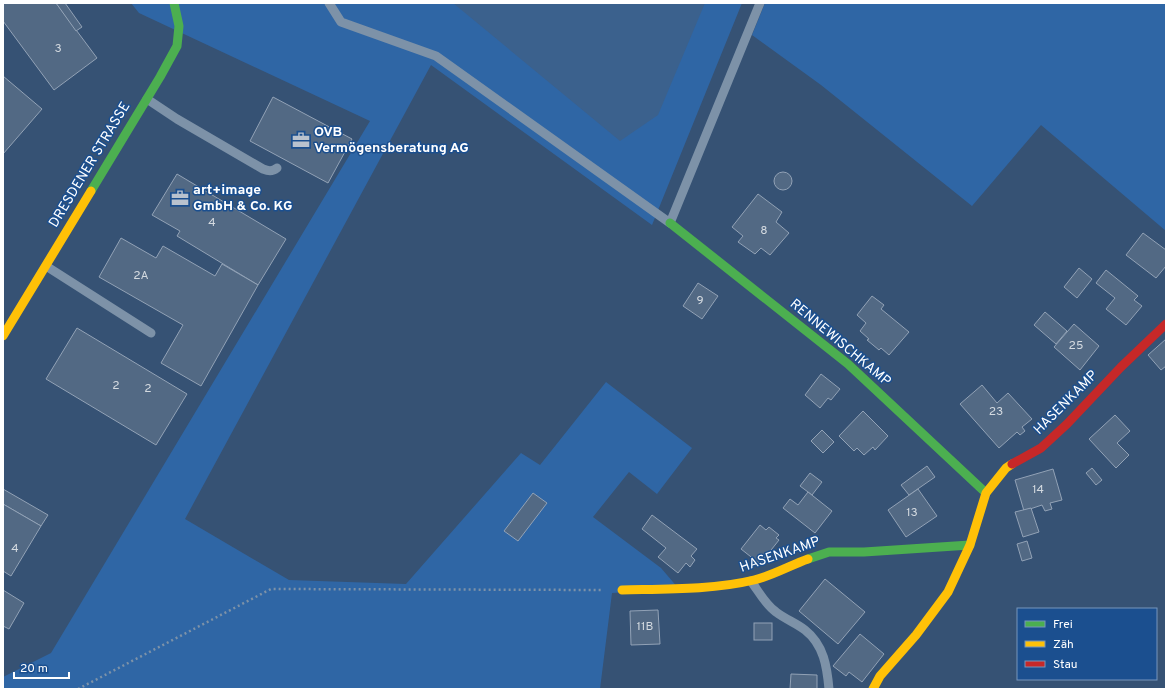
<svg xmlns="http://www.w3.org/2000/svg" width="1169" height="692" viewBox="0 0 1169 692" font-family="Overpass,sans-serif">
<rect width="100%" height="100%" fill="#365274"/>
<g fill="#2f66a5">
<path d="M131,3h611l-90,222 -221,-160 -246,454 104,61 117,4 115,-131 19,12 66,-83 86,66 -35,46 -28,-22 -36,45 68,51 18,21 -67,4 -12,96h-597v-12l48,-24 319,-532 -231,-108z"/>
<path d="M765,3h401v228l-125,-106 -69,81 -151,-121 -69,-50z"/>
</g>
<path fill="#3b618d" d="M453,3h252l-47,112 -38,26z"/>
<g fill="#526984" stroke="#92a2b6">
<path d="M3,3h53l41,55 -43,32 -51,-69z"/>
<path d="M56,3h9l17,24 -6,4z"/>
<path d="M3,76l39,33 -39,45z"/>
<path d="M273,97l79,42 -24,44 -78,-42z"/>
<circle cx="783" cy="181" r="9"/>
<path d="M177,174l109,65 -28,46 -81,-49 3,-5 -28,-16z"/>
<path d="M758,194l24,18 -6,10 13,11 -19,22 -9,-7 -6,6 -17,-12 5,-6 -11,-9z"/>
<path d="M1143,233l23,17v16l-10,12 -30,-23z"/>
<path d="M121,238l35,20 7,-12 52,30 7,-12 36,21 -57,101 -40,-23 22,-38 -84,-48z"/>
<path d="M1079,268l13,11 -15,19 -13,-11z"/>
<path d="M1106,270l32,26 -4,4 8,6 -16,19 -20,-16 9,-11 -19,-15z"/>
<path d="M698,283l20,13 -16,23 -19,-13z"/>
<path d="M872,296l12,9 -3,4 28,23 -20,23 -8,-7 -2,2 -12,-10 2,-1 -9,-8 6,-8 -9,-8z"/>
<path d="M1045,312l22,19 -11,13 -22,-19z"/>
<path d="M1074,324l25,22 -19,24 -26,-23z"/>
<path d="M77,328l110,66 -31,51 -110,-66z"/>
<path d="M1166,339v27l-5,4 -13,-15z"/>
<path d="M821,374l19,15 -9,11 -3,-2 -8,10 -15,-13z"/>
<path d="M982,385l15,18 11,-10 24,26 -10,8 3,4 -5,4 -3,-3 -18,16 -39,-44z"/>
<path d="M863,411l25,25 -13,14 -2,-3 -9,8 -7,-7 -3,3 -15,-15z"/>
<path d="M1115,415l15,16 -13,12 12,12 -13,13 -27,-29z"/>
<path d="M822,430l12,12 -11,11 -12,-12z"/>
<path d="M927,466l8,11 -26,18 -8,-10z"/>
<path d="M1092,468l10,12 -6,5 -10,-12z"/>
<path d="M1053,469l9,31 -12,3 2,6 -7,2 -3,-6 -18,6 -9,-31z"/>
<path d="M810,473l12,9 -10,13 -12,-9z"/>
<path d="M3,489l45,26 -7,11 -38,-22z"/>
<path d="M918,489l19,27 -31,21 -18,-27z"/>
<path d="M808,492l24,19 -17,22 -32,-25 7,-9 8,6z"/>
<path d="M533,493l14,10 -29,38 -14,-10z"/>
<path d="M3,504l38,22 -30,50 -8,-5z"/>
<path d="M1031,508l8,24 -16,5 -8,-25z"/>
<path d="M652,515l45,34 -6,7 4,4 -5,7 -4,-4 -8,10 -20,-16 8,-9 -24,-19z"/>
<path d="M760,525l6,5 3,-3 10,8 -3,3 3,2 -19,24 -19,-15z"/>
<path d="M1027,541l5,17 -10,3 -5,-17z"/>
<path d="M825,579l40,33 -27,32 -39,-33z"/>
<path d="M3,590l21,13 -15,26 -6,-3z"/>
<path d="M658,610l2,34 -29,1 -1,-34z"/>
<rect x="754" y="623" width="18" height="17"/>
<path d="M860,634l24,20 -22,28 -13,-10 -3,4 -13,-10z"/>
<path d="M791,674l26,1v14h-27z"/>
</g>
<g fill="none" stroke-linecap="round" stroke-linejoin="round">
<path stroke="#7d92a8" stroke-width="2.5" stroke-dasharray="2 3" stroke-linecap="butt" d="M78,689l193,-100 332,1"/>
<g stroke="#7d92a8" stroke-width="9">
<path d="M329,3l12,19 95,34 234,167 90,-220"/>
<path d="M147,99l30,20 86,50c5,2 9,3 14,-1"/>
<path d="M46,266l105,67"/>
<path d="M751,581c8,11 14,23 25,31 9,7 20,11 29,18 19,15 22,37 24,59"/>
</g>
<g stroke="#4caf50" stroke-width="9">
<path d="M91,191l69,-114 17,-31 2,-20 -5,-23"/>
<path d="M670,223l178,141 138,129"/>
<path d="M808,559l21,-7h35l106,-7"/>
</g>
<g stroke="#ffc107" stroke-width="9">
<path d="M3,336l88,-145"/>
<path d="M622,590c42,-1 91,0 132,-10 18,-4 37,-15 54,-21"/>
<path d="M873,689l7,-13 36,-41 32,-43 22,-47 16,-52 20,-25 6,-4"/>
</g>
<path stroke="#c62828" stroke-width="9" d="M1012,464l29,-16 26,-24 54,-57 45,-43"/>
</g>
<defs>
<g id="office-bare" transform="scale(1.38)"><path d="M-6-3h4V-5.5h4V-3h4V5H-6ZM-1-4.5V-3h2v-1.5ZM-6 0V1H6V0Z" fill="#b9c2ce" stroke="#1b4f8f" stroke-width="2.5" paint-order="stroke"/></g>
</defs>
<g fill-rule="evenodd">
<use href="#office-bare" x="301" y="140"/>
<use href="#office-bare" x="180" y="198"/>
</g>
<g text-anchor="middle" dominant-baseline="central" stroke-width="3" stroke-linejoin="round" paint-order="stroke">
<g font-size="12" fill="#d4dae0">
<text x="58" y="49">3</text>
<text x="212" y="223">4</text>
<text x="764" y="231">8</text>
<text x="141" y="276">2A</text>
<text x="700" y="301">9</text>
<text x="1076" y="346">25</text>
<text x="116" y="386">2</text>
<text x="148" y="389">2</text>
<text x="996" y="412">23</text>
<text x="1038" y="490">14</text>
<text x="912" y="513">13</text>
<text x="15" y="549">4</text>
<text x="645" y="627">11B</text>
</g>
<g font-size="14" font-weight="bold" fill="#fff" stroke="#1b4f8f" text-anchor="start">
<text x="314" y="132">OVB<tspan x="314" dy="16">Vermögensberatung AG</tspan></text>
<text x="193" y="190">art+image<tspan x="193" dy="16">GmbH &amp; Co. KG</tspan></text>
</g>
<g font-size="14" fill="#fff" stroke="#1b4f8f">
<text transform="translate(90 165) rotate(-59)">DRESDENER STRASSE</text>
<text transform="translate(840 343) rotate(40)">RENNEWISCHKAMP</text>
<text transform="translate(1066 403) rotate(-45)">HASENKAMP</text>
<text transform="translate(780 555) rotate(-19)">HASENKAMP</text>
</g>
</g>
<rect width="1169" height="692" fill="none" stroke="#ffffff" stroke-width="8"/>
<rect x="1017" y="608" width="140" height="72" fill="#1b4f8f" stroke="#7695bc"/>
<rect x="1025" y="621" width="20" height="6" fill="#4caf50" stroke="#7695bc"/>
<text x="1053" y="628" font-size="12" fill="#ffffff">Frei</text>
<rect x="1025" y="641" width="20" height="6" fill="#ffc107" stroke="#7695bc"/>
<text x="1053" y="648" font-size="12" fill="#ffffff">Zäh</text>
<rect x="1025" y="661" width="20" height="6" fill="#c62828" stroke="#7695bc"/>
<text x="1053" y="668" font-size="12" fill="#ffffff">Stau</text>
<path d="M14 672v6h55v-6" fill="none" stroke="#ffffff" stroke-width="2"/>
<text x="20" y="672" font-size="12" fill="#ffffff" stroke="#1b4f8f" stroke-width="3" paint-order="stroke">20 m</text>
</svg>
